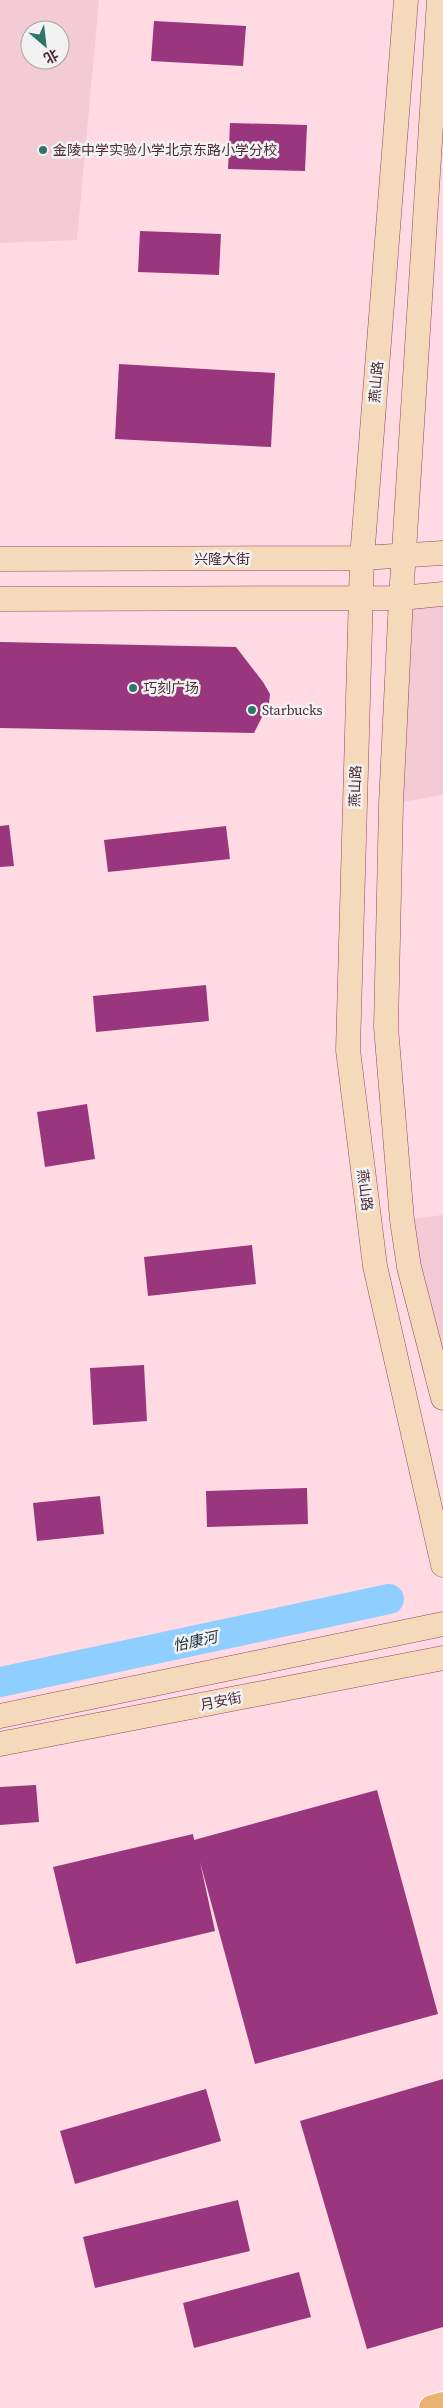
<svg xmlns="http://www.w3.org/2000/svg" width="443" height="2408" viewBox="0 0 443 2408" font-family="'Source Serif 4','Noto Sans SC',serif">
<rect width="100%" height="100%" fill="#ffdae3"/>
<g fill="#f2cbd5" fill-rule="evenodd">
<path d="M0,0h99l-22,240 -77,3zM30,30h30v30h-30z"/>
<path d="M443,594v201l-52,9 10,-206z"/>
<path d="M443,1215v183l-41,-178z"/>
</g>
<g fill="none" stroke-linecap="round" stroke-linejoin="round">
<path stroke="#8fcfff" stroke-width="30" d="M0,1682l389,-83"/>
</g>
<g fill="#9a367d">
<path d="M154,21l92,5 -3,40 -92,-5z"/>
<path d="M230,123l77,2 -2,46 -77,-2z"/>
<path d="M140,231l81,3 -2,41 -81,-3z"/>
<path d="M119,364l156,9 -4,74 -156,-8z"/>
<path d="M0,642l236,5 27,35 7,12 -1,9 -15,30 -254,-5z"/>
<path d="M9,825l5,41 -14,1v-41z"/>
<path d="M226,826l4,33 -122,13 -4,-32z"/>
<path d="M206,985l3,36 -113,11 -3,-36z"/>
<path d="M87,1104l8,55 -50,8 -8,-55z"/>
<path d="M252,1245l4,39 -108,12 -4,-39z"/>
<path d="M144,1365l3,56 -54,4 -3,-57z"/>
<path d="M307,1488l1,36 -101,3 -1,-36z"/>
<path d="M100,1496l4,38 -67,7 -4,-38z"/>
<path d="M36,1785l3,37 -39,3v-38z"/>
<path d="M377,1790l61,224 -183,50 -55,-202 15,69 -139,33 -23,-97 140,-33 1,6z"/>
<path d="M443,2079v248l-76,22 -67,-228z"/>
<path d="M206,2089l15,52 -146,43 -15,-53z"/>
<path d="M238,2200l12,51 -155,37 -12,-51z"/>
<path d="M299,2272l12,45 -117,31 -11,-45z"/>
</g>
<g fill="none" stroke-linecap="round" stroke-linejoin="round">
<g stroke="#92465f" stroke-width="25">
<g id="secondary">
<path d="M406,0l-44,558 -14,492 27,216 68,299"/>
<path d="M439,0l-38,598 -10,206 -5,223 16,193 7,47 34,131"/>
<path d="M0,559l362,-1 81,-5"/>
<path d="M0,599l401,-1 42,-4"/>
<path d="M0,1716l443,-92"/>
<path d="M0,1744l443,-86"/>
</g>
</g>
<g stroke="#fff" stroke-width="28">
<path id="primary" d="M432,2408l11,-3"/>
</g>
<use href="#secondary" stroke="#f4d9ba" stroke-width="24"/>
<use href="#primary" stroke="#e9b374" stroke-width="26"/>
</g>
<g fill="#30756a" stroke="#f2f2f2" stroke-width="2">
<circle cx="43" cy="150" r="5"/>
<circle cx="133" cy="688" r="5"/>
<circle cx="252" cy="710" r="5"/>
</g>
<g text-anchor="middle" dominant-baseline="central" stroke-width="5" stroke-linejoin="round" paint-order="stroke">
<g font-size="14" fill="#4d2a35" stroke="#f2f2f2" text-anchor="start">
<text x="53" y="150">金陵中学实验小学北京东路小学分校</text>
<text x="143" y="688">巧刻广场</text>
<text x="262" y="710">Starbucks</text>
</g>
<g font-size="14" fill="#4d2a35" stroke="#f2f2f2">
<text transform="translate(376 382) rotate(-85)">燕山路</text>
<text x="222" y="559">兴隆大街</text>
<text transform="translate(355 786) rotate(-88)">燕山路</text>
<text transform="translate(365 1190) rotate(83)">燕山路</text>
<text transform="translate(221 1701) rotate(-11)">月安街</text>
</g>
<g font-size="15" font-style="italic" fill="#172b3a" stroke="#f2f2f2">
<text transform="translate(195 1641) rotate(-12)">怡康河</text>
</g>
</g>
<g transform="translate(45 45) rotate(152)"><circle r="24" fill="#f2f2f2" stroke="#b0a2a6"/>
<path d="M0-4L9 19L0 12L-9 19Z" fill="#30756a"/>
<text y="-8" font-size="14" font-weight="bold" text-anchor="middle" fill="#4d2a35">北</text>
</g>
</svg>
